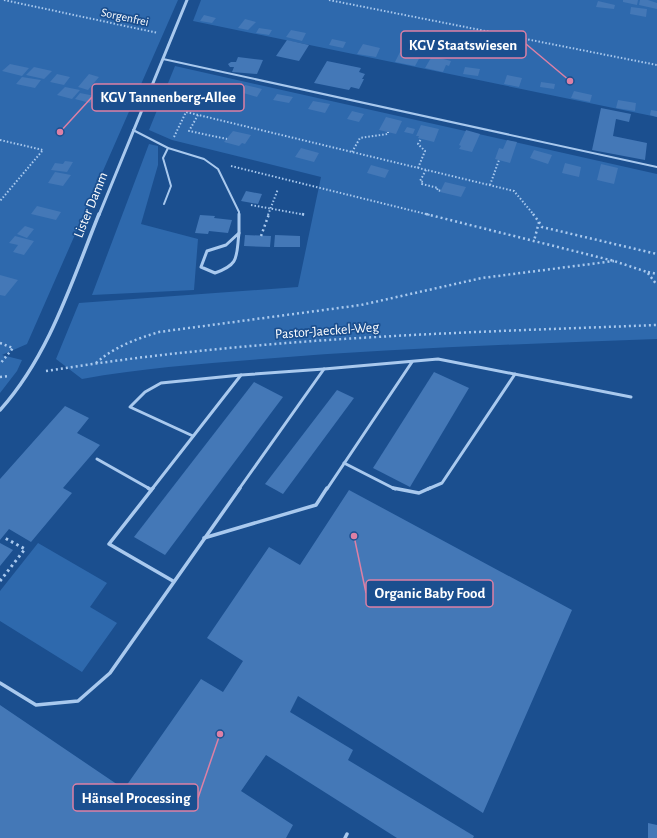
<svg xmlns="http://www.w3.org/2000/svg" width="657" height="838" viewBox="0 0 657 838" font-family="'Alegreya Sans',sans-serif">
<rect width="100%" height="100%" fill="#1b4f8f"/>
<g fill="#2e69ad">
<path d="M0,0h178l-151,344 -25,11 20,5 -5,11 -17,22z"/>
<path d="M201,0h456v117l-464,-96z"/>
<path d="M175,66l482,108v165c-132,5 -264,9 -395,20 -60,5 -121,9 -180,20l-26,-20 23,-56 219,-16 23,-110 -149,-37 -23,-10z"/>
<path d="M149,144l9,2v19l-17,59 57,15 -4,51 -102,5z"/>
<path d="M38,543l69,40 -17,24 27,16 -35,49 -82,-51v-30z"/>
</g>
<g fill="#4478b7">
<path d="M623,0h15l-1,5 -14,-3z"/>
<path d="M640,0h8l9,3v6l-18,-4z"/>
<path d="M598,1l17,4 -1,4 -18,-2z"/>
<path d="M631,7l16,2 -1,8 -16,-3z"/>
<path d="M204,15l12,3 -4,5 -12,-2z"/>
<path d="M245,19l11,3 -8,8 -10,-2z"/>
<path d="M259,28l13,2 -3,5 -13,-2z"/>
<path d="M291,30l15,3 -4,8 -16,-4z"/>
<path d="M332,39l14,3 -3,6 -14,-3z"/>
<path d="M287,40l22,5 -10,16 -23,-5z"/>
<path d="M363,44l17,4 -4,9 -19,-3z"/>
<path d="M400,52l20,5 -5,9 -20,-4z"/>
<path d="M432,56l19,5 -2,5 -3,-1 -3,7 -18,-4z"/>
<path d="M238,57l25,3 -6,14 -25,-2 2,-5h-4l-2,-3 3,-2h5z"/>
<path d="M327,61l34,7 -2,4 6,2 -3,5h2l-5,10 -8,-2 -2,3 -35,-7z"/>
<path d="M10,64l19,4 -7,8 -20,-5z"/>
<path d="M34,67l18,4 -8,8 -18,-4z"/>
<path d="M465,67l15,2 -2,7 -15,-2z"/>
<path d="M57,74l13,3 -6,8 -14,-3z"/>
<path d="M89,74l10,3 -11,13 -10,-3z"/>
<path d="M507,75l15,3 -3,9 -15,-3z"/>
<path d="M22,77l19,3 -6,8 -19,-4z"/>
<path d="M541,82l14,2 -1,5 -14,-2z"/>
<path d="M245,85l17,4 -5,8 -17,-5z"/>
<path d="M65,87l15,3 -8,9 -15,-4z"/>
<path d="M574,91l18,4 -2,7 -19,-4z"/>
<path d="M80,93l15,3 -5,7 -15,-4z"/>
<path d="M277,94l16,3 -4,6 -16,-3z"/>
<path d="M618,100l18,3 -1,8 -19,-3z"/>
<path d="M313,101l17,3 -5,9 -17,-4z"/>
<path d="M601,108l30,6 -2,8 -13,-3 -3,17 34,7 -2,17 -53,-10z"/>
<path d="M651,110l6,1v6l-7,-2z"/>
<path d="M352,111l12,3 -5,8 -12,-3z"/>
<path d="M386,117l16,4 -6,13 -17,-4z"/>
<path d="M421,125l18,4 -5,13 -16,-4 1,-2h-3z"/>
<path d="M407,127l8,2 -2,5 -9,-2z"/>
<path d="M466,130l14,4 -8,18 -13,-3 2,-3 -2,-1z"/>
<path d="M233,131l18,4 -6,9 -3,-1 -3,3 -15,-4z"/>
<path d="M507,140l10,2 -7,21 -15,-4 4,-11 4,1z"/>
<path d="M301,148l18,5 -5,9 -19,-5z"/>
<path d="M534,150l18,5 -4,9 -18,-6z"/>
<path d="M65,161l8,1 -6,10 -16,-2 4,-7 8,1z"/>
<path d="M565,163l16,4 -2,10 -17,-4z"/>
<path d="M601,164l17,4 -4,16 -17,-4z"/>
<path d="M371,165l18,5 -4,8 -18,-5z"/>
<path d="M55,172l16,3 -8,11 -15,-3z"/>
<path d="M445,182l21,5 -5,10 -21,-5z"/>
<path d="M246,191l16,3 -4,10 -17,-3z"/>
<path d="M37,206l24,6 -5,8 -25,-6z"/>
<path d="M200,215l15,1 -1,2 18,2 -4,13 -19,-2 -1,3 -13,-1z"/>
<path d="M25,226l9,3 -7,9 -10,-4z"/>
<path d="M245,235l26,1 -1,11 -26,-1z"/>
<path d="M275,235l25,1v11h-26z"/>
<path d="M15,236l19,5 -10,14 -11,-3 5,-7 -9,-2z"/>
<path d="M0,275l18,5 -13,16 -5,-1z"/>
<path d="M434,372l35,16 -59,99 -37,-19z"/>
<path d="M254,382l29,15 -118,158 -31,-18z"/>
<path d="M337,390l17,8 -71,96 -18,-10z"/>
<path d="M65,406l24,12 -12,15 23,12 -37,43 9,5 -41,49 -22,-13 -9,11v-61z"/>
<path d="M349,490l223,120 -89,203 -185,-117 -8,16 63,38 -5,10 126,76 -1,2h-76l-131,-83 -25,36 52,34 -7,13h-286v-133l124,84 77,-110 22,13 20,-31 -36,-23 62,-91 31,18z"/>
<path d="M0,543l13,7 -13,16z"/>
<path d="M648,823l9,2v13h-9z"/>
</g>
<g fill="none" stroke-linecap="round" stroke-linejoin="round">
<g stroke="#a9c9ee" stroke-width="2" stroke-dasharray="1.5 2" stroke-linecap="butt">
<path d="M4,0l154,33"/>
<path d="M329,0l328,65"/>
<path d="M198,115l-9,16 38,8"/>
<path d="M174,137l12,-25 328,79 20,24"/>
<path d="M0,140l43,10 -43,51"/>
<path d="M352,152l8,-14 28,-4v-2"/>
<path d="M231,166l199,49"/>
<path d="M418,168l7,-17 -7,-7 3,-5"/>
<path d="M426,170l-6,11 3,1 -1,2 16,4 -1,2 4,1"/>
<path d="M490,185l9,-25"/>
<path d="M251,205l55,10"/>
<path d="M268,215l10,-26"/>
</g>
<g stroke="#a9c9ee" stroke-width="2.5" stroke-dasharray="2 3" stroke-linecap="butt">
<path d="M302,214l4,1"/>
<path d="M426,214l188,47 33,11 10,13"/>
<path d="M533,214l6,8 -5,19"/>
<path d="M539,222l3,5 115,27"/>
<path d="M261,236l8,-22"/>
<path d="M648,272l9,2"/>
<path d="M0,343l13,5 -13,16"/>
<path d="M96,363c18,-16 40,-24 63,-31l202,-27 121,-27 132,-17"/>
<path d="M46,371c51,-8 102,-15 153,-20 152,-16 305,-20 458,-26"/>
<path d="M0,377l9,-1"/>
</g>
<path stroke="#a9c9ee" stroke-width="3" stroke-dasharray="2.5 3.5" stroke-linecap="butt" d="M0,581l25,-32 -22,-12"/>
<g stroke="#a9c9ee" stroke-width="2">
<path d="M163,59l494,108"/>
<path d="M133,130l35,18 36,11 14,10 21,43v3"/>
<path d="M164,204l7,-18 -8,-28 5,-10"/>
</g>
<g stroke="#a9c9ee" stroke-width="3">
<path d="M239,214v19"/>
<path d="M239,233c-3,24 1,31 -24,40l-14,-6 6,-16 19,-6z"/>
<path d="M193,436l-63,-29 15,-15 16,-9 80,-8"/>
<path d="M97,459l53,30"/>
<path d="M344,463l51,26"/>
<path d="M152,489l89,-114 83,-6"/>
<path d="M239,489l85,-120 114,-10 193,38"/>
<path d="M327,489l85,-127"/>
<path d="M428,489l14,-6 73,-109"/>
</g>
<g stroke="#a9c9ee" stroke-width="3.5">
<path d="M148,488l3,2"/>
<path d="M153,488l-44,56 64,37"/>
<path d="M393,488l26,5 11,-5"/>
<path d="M204,538l112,-33 11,-17"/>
<path d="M0,683l36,22 42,-4 32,-28 130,-185"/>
<path d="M345,838l2,-4"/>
</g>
<path stroke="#a9c9ee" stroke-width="3" d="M99,215l88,-215"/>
<path stroke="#a9c9ee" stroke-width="3.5" d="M0,410c49,-54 72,-129 99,-196"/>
</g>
<g text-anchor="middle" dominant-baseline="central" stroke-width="3.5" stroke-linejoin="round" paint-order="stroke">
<g font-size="12" fill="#fff" stroke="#1b4f8f">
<text transform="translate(125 17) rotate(12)">Sorgenfrei</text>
</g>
<g font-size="14" fill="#fff" stroke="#1b4f8f">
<text transform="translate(91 205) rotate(-68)">Lister Damm</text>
<text transform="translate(327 331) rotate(-4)">Pastor-Jaeckel-Weg</text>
</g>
</g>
<path fill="none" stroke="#dd80a5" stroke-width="1.5" d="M570 81L526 44M60 132L92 97M354 536L366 593M220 734L198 798"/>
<g fill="#dd80a5" stroke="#1b4f8f" stroke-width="1.5">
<circle cx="570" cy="81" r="4"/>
<circle cx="60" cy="132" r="4"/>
<circle cx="354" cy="536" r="4"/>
<circle cx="220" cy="734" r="4"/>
</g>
<g fill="#1b4f8f" stroke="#dd80a5" stroke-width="1.5">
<rect x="401" y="31" width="125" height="27" rx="4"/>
<rect x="92" y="84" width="152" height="27" rx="4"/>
<rect x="366" y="580" width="127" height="27" rx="4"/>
<rect x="73" y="784" width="125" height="27" rx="4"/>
</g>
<g font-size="15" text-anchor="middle" font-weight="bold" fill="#fff">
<text x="463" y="50">KGV Staatswiesen</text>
<text x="168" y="102">KGV Tannenberg-Allee</text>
<text x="430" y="598">Organic Baby Food</text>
<text x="136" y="803">Hänsel Processing</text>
</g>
</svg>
